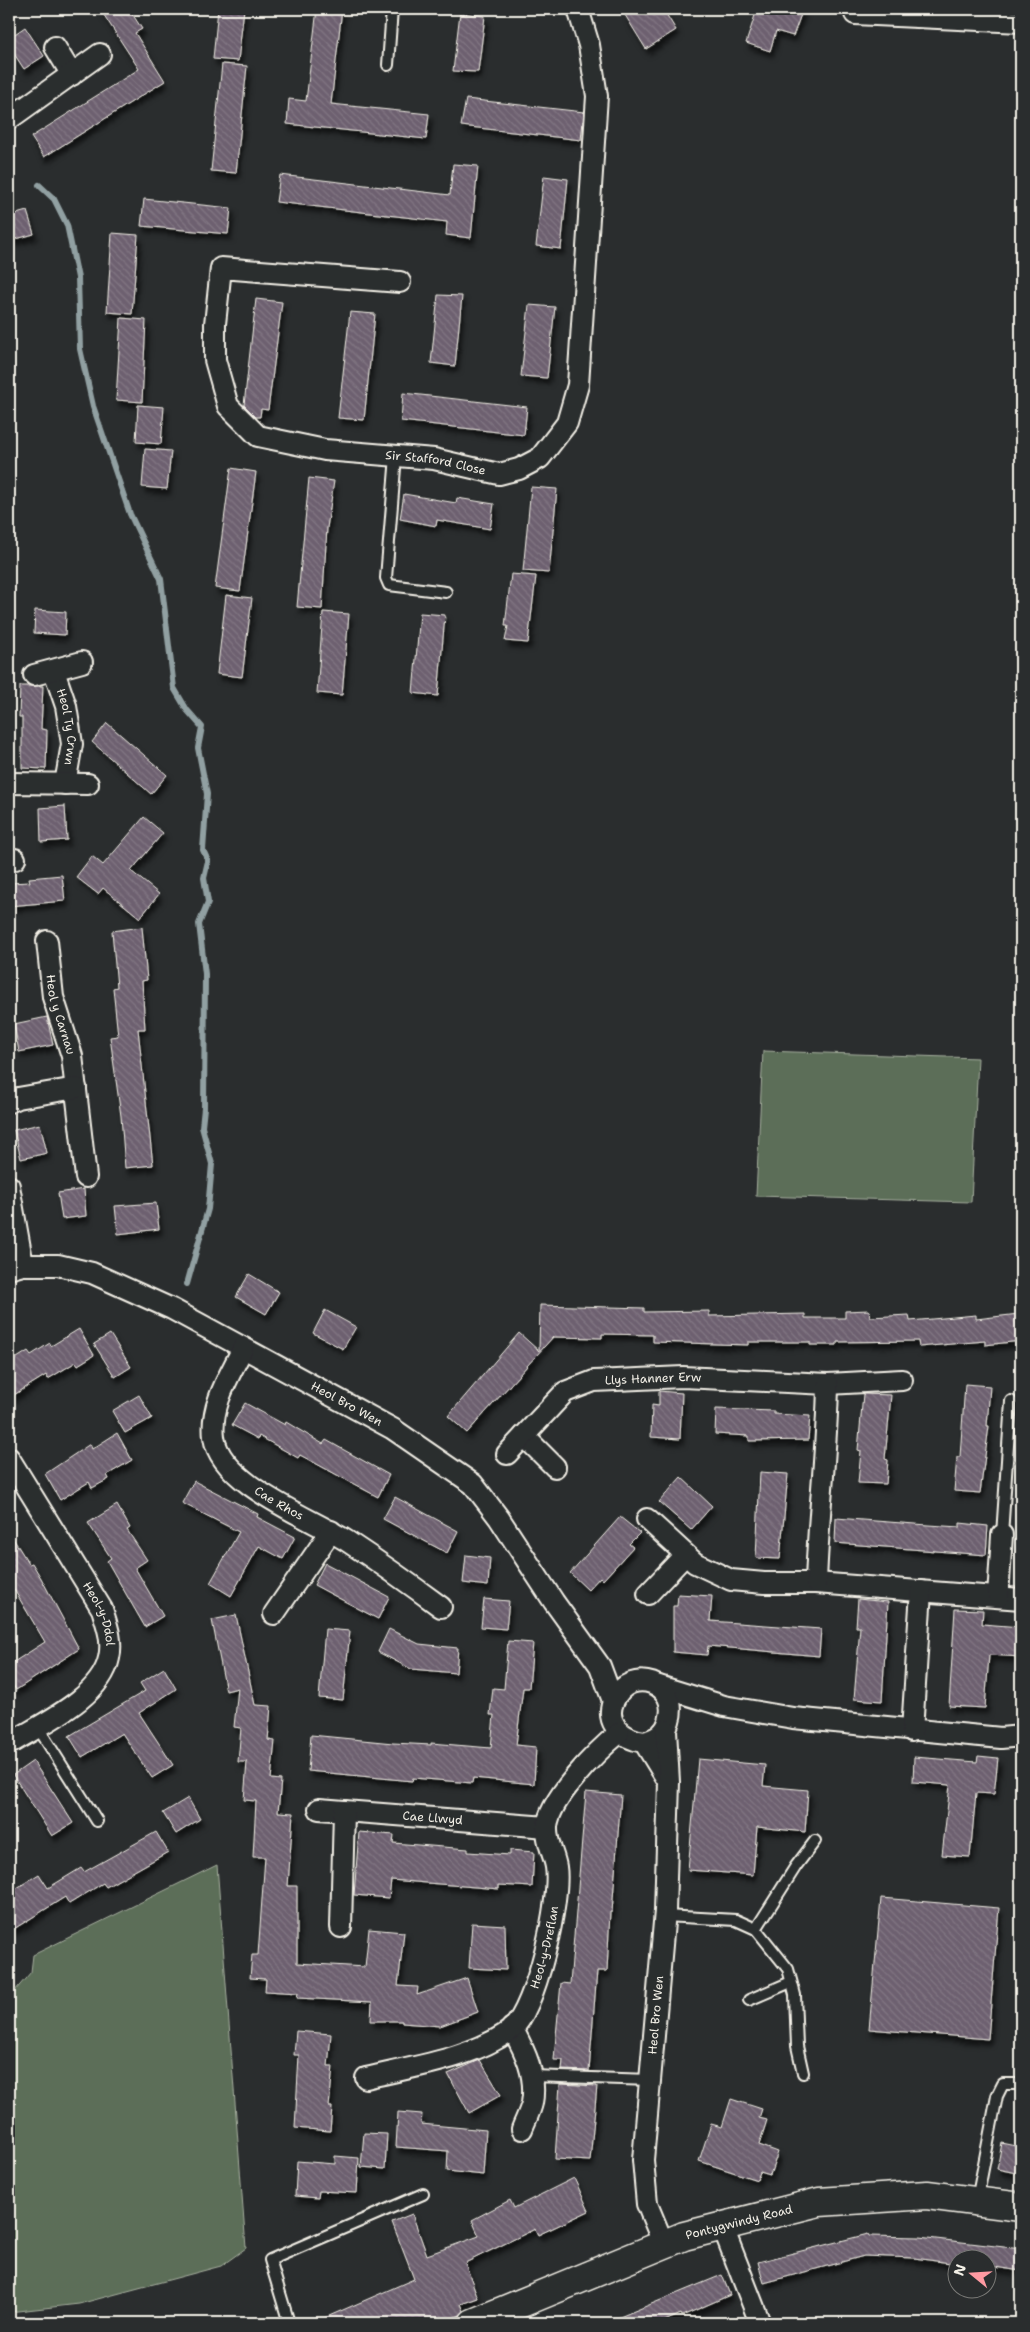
<svg xmlns="http://www.w3.org/2000/svg" width="1030" height="2332" viewBox="0 0 1030 2332" font-family="'Shantell Sans',sans-serif">
<defs>
<pattern id="building-back-hatch" width="6" height="6" patternUnits="userSpaceOnUse" patternTransform="scale(1.25)"><rect width="6" height="6" fill="#6d606f"/><path d="M-1 5l2 2M0 0l6 6M5-1l2 2" fill="none" stroke="#827784"/></pattern>
<filter id="shadow"><feDropShadow dx="3" dy="5.5" stdDeviation="2.5" flood-color="#0009"/></filter>
</defs>
<rect width="100%" height="100%" fill="#2a2d2e"/>
<filter id="ink" filterUnits="userSpaceOnUse"><feTurbulence type="fractalNoise" baseFrequency=".02" numOctaves="2"/><feDisplacementMap in="SourceGraphic" scale="10" xChannelSelector="R" yChannelSelector="G"/><feConvolveMatrix kernelMatrix="1 2 1 2 8 2 1 2 1" color-interpolation-filters="sRGB"/></filter>
<g filter="url(#ink)">
<g fill="#5b6e58" stroke="#a8b0a0">
<path d="M763,1051l215,7 -7,144 -215,-6z"/>
<path d="M217,1865l29,383 -25,18 -142,38 -70,8v-314l22,-26 2,-17z"/>
</g>
<g fill="none" stroke-linecap="round" stroke-linejoin="round">
<path stroke="#91a0a2" stroke-width="6" d="M39,185l15,14 13,26 11,53 2,71 13,57 37,108 31,65 13,109 13,22 15,17 -4,21 9,46 -4,56 5,11 -4,17 4,24 -9,22 6,50 -1,134 -2,19 10,37 -4,45 -21,75"/>
</g>
<g fill="url(#building-back-hatch)" stroke="#f4f1e8" filter="url(#shadow)">
<path d="M100,9h29l13,20 -7,4 30,48 -121,76 -13,-20 108,-68z"/>
<path d="M218,9h26l-6,52 -25,-2z"/>
<path d="M317,9h25l-11,95 98,10 -3,25 -139,-15 2,-25 17,2z"/>
<path d="M634,9h29l13,21 -30,19 -21,-34z"/>
<path d="M757,9h46l-10,27 -17,-5 -6,20 -24,-8z"/>
<path d="M460,13l25,3 -7,56 -25,-1z"/>
<path d="M25,27l19,29 -20,13 -15,-23v-8z"/>
<path d="M222,64l25,2 -11,107 -25,-2z"/>
<path d="M466,99l118,13 -3,28 -120,-14z"/>
<path d="M453,164l25,2 -7,72 -25,-3 1,-13 -171,-20 4,-27 170,20z"/>
<path d="M544,176l24,3 -7,70 -25,-3z"/>
<path d="M144,199l87,9 -3,26 -87,-8z"/>
<path d="M27,211l7,23 -25,7v-25z"/>
<path d="M112,233l26,2 -6,79 -25,-2z"/>
<path d="M438,295l24,1 -7,70 -24,-3z"/>
<path d="M256,299l26,3 -14,108 -7,-1 -1,8h-4l-12,-12z"/>
<path d="M529,305l26,2 -8,71 -26,-2z"/>
<path d="M350,312l25,2 -11,106 -26,-2z"/>
<path d="M121,318l25,2 -4,82 -26,-2z"/>
<path d="M403,393l124,14 -3,28 -123,-14z"/>
<path d="M138,405l26,2 -3,37 -25,-2z"/>
<path d="M145,449l26,2 -4,38 -25,-2z"/>
<path d="M231,468l25,4 -16,119 -25,-3z"/>
<path d="M309,478l25,3 -7,47 -5,81 -25,-2z"/>
<path d="M531,487l26,2 -8,84 -26,-2z"/>
<path d="M404,494l52,9 1,-5 37,6 -4,25 -53,-9 -1,6 -36,-7z"/>
<path d="M511,574l25,2 -8,67 -23,-2 3,-15h-3z"/>
<path d="M226,595l26,3 -10,79 -25,-3z"/>
<path d="M35,610l31,2 -1,23 -31,-2z"/>
<path d="M323,612l26,2 -7,81 -25,-2z"/>
<path d="M420,613l25,2 -7,81 -25,-3z"/>
<path d="M20,686h23l-2,43 6,1 -1,39 -24,-1v-51h-3z"/>
<path d="M107,723l60,52 -16,19 -59,-52z"/>
<path d="M65,806l2,34 -26,2 -1,-34z"/>
<path d="M144,817l19,16 -32,38 28,23 -19,24 -37,-30 -5,6 -22,-17 16,-21 11,9z"/>
<path d="M62,875l3,26 -56,5v-23l21,-1 -1,-4z"/>
<path d="M142,927l5,53 -5,1 3,48h-7l15,136 -28,3 -4,-52 -11,-79 8,-1 -5,-48 4,-1 -5,-56z"/>
<path d="M47,1017l6,28 -34,7 -5,-28z"/>
<path d="M40,1124l7,29 -26,6 -7,-29z"/>
<path d="M84,1189l2,27 -24,3 -4,-26z"/>
<path d="M156,1203l3,26 -41,5 -3,-28z"/>
<path d="M249,1274l30,18 -13,22 -30,-17z"/>
<path d="M540,1305l104,3v4l65,-1v5l96,-2v4h40v-7l24,-1 1,7 39,-2 1,6 66,-6v4l43,-5 2,27 -36,4v-4l-66,6 -1,-6 -81,1v3h-27v-3h-62v3l-95,-3v-7l-51,-1v4l-49,-1 -86,96 -19,-17 71,-83 20,18z"/>
<path d="M325,1310l31,17 -13,22 -30,-16z"/>
<path d="M79,1329l15,26 -16,10 -2,-3 -28,17 -2,-4 -37,23v-35l19,-12 3,4 19,-12 1,3z"/>
<path d="M110,1334l21,33 -16,10 -21,-33z"/>
<path d="M965,1384l25,2 -3,40h2l-9,67 -26,-2 3,-34h3z"/>
<path d="M659,1391l23,2 -2,46 -29,-2 1,-32 7,1z"/>
<path d="M863,1394l28,1 -6,64 3,1 -2,24 -28,-1 3,-32 -3,-1z"/>
<path d="M139,1395l13,23 -27,15 -13,-22z"/>
<path d="M245,1403l40,22 1,-3 37,22 3,-4 63,35 -11,22 -78,-42 -2,3 -39,-22 -1,3 -26,-14z"/>
<path d="M716,1409l58,2v3l36,2 -2,24 -59,1v-5l-34,-2z"/>
<path d="M117,1433l15,27 -25,15 2,4 -17,9 -3,-6 -29,18 -15,-26 45,-30 2,5z"/>
<path d="M760,1472l28,2 -8,85 -24,-1z"/>
<path d="M681,1477l31,29 -21,24 -32,-28z"/>
<path d="M194,1481l64,33 -1,3 38,20 -12,22 -24,-13 -28,50 -21,-13 29,-51 -57,-29z"/>
<path d="M395,1497l63,34 -11,22 -64,-34z"/>
<path d="M117,1505l13,23 -3,2 20,30 -12,8 28,48 -18,11 -38,-66 4,-3 -23,-35z"/>
<path d="M620,1517l20,16 -11,11 4,3 -30,33 -3,-3 -12,13 -18,-17z"/>
<path d="M836,1518l92,7 32,2v-4l28,3 -2,29 -151,-12z"/>
<path d="M9,1532l20,32 3,-1 9,15 38,71 -63,41 -7,-11v-14l36,-23 -36,-61z"/>
<path d="M466,1555l24,3 -2,28 -25,-3z"/>
<path d="M325,1563l64,34 -11,22 -64,-34z"/>
<path d="M678,1594l34,2 -2,25 111,8 -2,27 -111,-10 -1,9 -34,-3v-46h4z"/>
<path d="M484,1599l25,2 -3,28 -25,-2z"/>
<path d="M858,1599l30,3 -6,99 -28,-2 6,-72h-4z"/>
<path d="M955,1609l28,1 -1,14 39,3v30l-32,-2 -4,53 -36,-2z"/>
<path d="M236,1615l19,90 16,1 -3,34 7,1 -4,38 10,1 -3,32 15,1 -5,73h9v77l68,4 4,-38 35,3 -6,54 20,1 -1,8 50,-17 11,34 -38,14 -38,-3v-2h-31l1,-19 -75,-4 1,-5 -33,-2 1,-12 -16,-1 2,-23h6l7,-98h-12l3,-56 -12,-1 3,-38h-9l3,-34 -7,-1 4,-39 -12,3 -14,-71z"/>
<path d="M325,1629l25,2 -7,69 -24,-2z"/>
<path d="M389,1629l30,15 39,4 -2,25 -45,-4 -33,-17z"/>
<path d="M508,1641l25,2 -4,45h-6l-7,57 20,2 -2,37 -61,-6 -1,5 -59,-5 -1,3 -104,-10 3,-36 82,8 38,2v-2l60,5 3,-33h-4l3,-27 11,1z"/>
<path d="M164,1668l12,21 -37,24 34,52 -21,13 -30,-45 -40,24 -13,-21 76,-45 -5,-8z"/>
<path d="M978,1756l20,2 -4,36 -18,-1 -6,64 -28,-2 8,-70 -37,-3 1,-25 63,5z"/>
<path d="M698,1759l67,6 -2,21 45,4 -3,42 -48,-5 -4,48 -65,-5z"/>
<path d="M33,1761l40,62 -21,13 -39,-61z"/>
<path d="M586,1792l35,3 -9,117h-2l-3,59h-10l-8,100 -27,-1 1,-10h-9l2,-24 5,-53 9,1z"/>
<path d="M188,1798l12,21 -24,15 -13,-21z"/>
<path d="M156,1832l12,20 -62,35 -3,-4 -34,21 -4,-7 -56,35v-39l30,-19 9,14 33,-20 3,4z"/>
<path d="M359,1832l35,3 -1,8 75,6v3l42,3v-5l24,2 -2,35 -33,-2v4l-108,-9 -2,18 -35,-3z"/>
<path d="M881,1898l118,10 -11,131 -119,-10z"/>
<path d="M472,1923l33,2 1,45 -37,-2z"/>
<path d="M296,2031l35,3 -3,32h5l-4,41h3l-2,24 -35,-3 4,-73h-5z"/>
<path d="M480,2060l21,35 -32,18 -21,-39z"/>
<path d="M560,2084l37,2 -7,75 -35,-2z"/>
<path d="M731,2099l31,10 -3,9 8,2 -8,25 19,7 -8,23 -10,-3 -3,8 -58,-19 12,-37 11,3z"/>
<path d="M398,2112l24,2 -1,10 65,6 -3,45 -36,-4 1,-20 -52,-4z"/>
<path d="M364,2133l23,1 -2,35 -24,-2z"/>
<path d="M1002,2143l19,4v27l-24,-5z"/>
<path d="M335,2156l24,2 -2,35 -38,-2 -1,7 -23,-2 2,-35 38,3z"/>
<path d="M574,2178l15,33 -51,24 -3,-6 -70,34 13,35 -17,6 3,7 -4,4 -20,8h-127l101,-44 -22,-57 20,-8 15,41 52,-19 -7,-16 38,-20 4,8z"/>
<path d="M868,2234l1,2 50,1 102,12v22l-33,-5v-6h-30v4l-44,-6 -50,-2 -100,27 -6,-21z"/>
<path d="M722,2275l8,20 -48,21 -1,-2 -21,9h-55z"/>
</g>
<g fill="none" stroke-linecap="round" stroke-linejoin="round">
<g stroke="#f4f1e8" stroke-width="14">
<g id="lane">
<path d="M388,65l4,-56"/>
<path d="M396,456l-10,122 3,7 57,7"/>
<path d="M1002,1535l9,-134"/>
<path d="M37,1726l60,95"/>
<path d="M665,1916l71,4 20,9 32,40 7,26 2,51 6,27"/>
<path d="M756,1929l40,-63 19,-25"/>
<path d="M749,2000l42,-18"/>
<path d="M532,2076l119,4"/>
<path d="M977,2200l20,-104 6,-12h18"/>
<path d="M289,2323l-19,-63 153,-66"/>
</g>
</g>
<g stroke="#f4f1e8" stroke-width="24">
<g id="street">
<path d="M855,14l166,8"/>
<path d="M55,47l17,28"/>
<path d="M9,119l91,-65"/>
<path id="s1" d="M400,282l-179,-14 -6,56v36l13,46 30,30 67,14 109,9 65,15 20,-5 21,-11 27,-35 11,-38 19,-289 -8,-51 -11,-36"/>
<path id="s2" d="M54,671l12,35 6,38 -7,40"/>
<path d="M34,675l48,-13"/>
<path d="M9,783l79,1"/>
<path d="M9,858l6,1"/>
<path id="s3" d="M47,941l6,56 19,59 14,121"/>
<path d="M9,1102l9,-4 58,-10"/>
<path d="M9,1186l14,79"/>
<path id="s4" d="M9,1269l14,-4h35l34,8 80,36 221,120 80,55 26,34 55,84 46,64 13,35"/>
<path id="s5" d="M243,1348c-13,27 -33,57 -29,89 6,47 97,81 133,104 32,21 63,43 94,66"/>
<path d="M524,1436l31,31"/>
<path id="s6" d="M507,1454l58,-62 29,-11 89,-4 145,7 74,-4"/>
<path id="s7" d="M9,1458l93,151c5,16 11,32 7,49 -8,40 -68,66 -100,86"/>
<path d="M647,1519l48,44 36,17 33,3h52l205,16"/>
<path d="M816,1583c2,-66 11,-132 12,-199"/>
<path d="M648,1594l37,-39"/>
<path d="M998,1597l4,-62"/>
<path d="M274,1614l57,-83"/>
<path d="M659,1686l65,20 69,12 208,20 20,-2"/>
<path d="M912,1731l9,-140"/>
<path d="M644,1742c12,-3 21,-8 25,-21 12,-38 -39,-56 -55,-21 -11,23 9,39 30,42l24,39"/>
<path id="s8" d="M319,1809l228,18"/>
<path d="M341,1927l3,-116"/>
<path d="M512,2028c13,23 25,48 20,75 -2,9 -7,18 -10,26"/>
<path id="s9" d="M366,2078c45,-11 109,-20 146,-49 24,-21 49,-130 44,-162 -2,-13 -10,-25 -9,-40 2,-28 51,-77 72,-94"/>
<path d="M722,2225l38,98"/>
<path id="s10" d="M664,2245l-17,-41 -4,-44 22,-249 4,-129 -3,-52"/>
</g>
</g>
<g stroke="#f4f1e8" stroke-width="31">
<g id="secondary">
<path id="s11" d="M473,2323l211,-87 135,-34 108,-7 94,12"/>
</g>
</g>
<use href="#lane" stroke="#2a2d2e" stroke-width="10"/>
<use href="#street" stroke="#2a2d2e" stroke-width="20"/>
<use href="#secondary" stroke="#2a2d2e" stroke-width="28"/>
</g>
</g>
<g text-anchor="middle" dominant-baseline="central" stroke-width="5" stroke-linejoin="round" paint-order="stroke">
<g font-size="12" fill="#f4f1e8" stroke="#2a2d2e">
<text stroke="none"><textPath href="#s1" startOffset="542">Sir Stafford Close</textPath></text>
<text stroke="none"><textPath href="#s2" startOffset="58">Heol Ty Crwn</textPath></text>
<text stroke="none"><textPath href="#s3" startOffset="75">Heol y Carnau</textPath></text>
<text stroke="none"><textPath href="#s6" startOffset="175">Llys Hanner Erw</textPath></text>
<text stroke="none"><textPath href="#s4" startOffset="371">Heol Bro Wen</textPath></text>
<text stroke="none"><textPath href="#s5" startOffset="191">Cae Rhos</textPath></text>
<text stroke="none"><textPath href="#s7" startOffset="181">Heol-y-Ddol</textPath></text>
<text stroke="none"><textPath href="#s8" startOffset="114">Cae Llwyd</textPath></text>
<text stroke="none"><textPath href="#s9" startOffset="244">Heol-y-Dreflan</textPath></text>
<text stroke="none"><textPath href="#s10" startOffset="234">Heol Bro Wen</textPath></text>
<text stroke="none"><textPath href="#s11" startOffset="285">Pontygwindy Road</textPath></text>
</g>
</g>
<rect width="1030" height="2332" fill="none" stroke="#2a2d2e" stroke-width="30"/>
<rect x="15" y="15" width="1000" height="2302" fill="none" stroke="#f4f1e8" stroke-width="2" filter="url(#ink)"/>
<g transform="translate(972 2274) rotate(288)"><circle r="24" fill="#2a2d2e" stroke="#7b7b78"/>
<path d="M0-4L9 19L0 12L-9 19Z" fill="#ff9aa2"/>
<text y="-8" font-size="14" font-weight="bold" text-anchor="middle" fill="#f4f1e8">N</text>
</g>
</svg>
